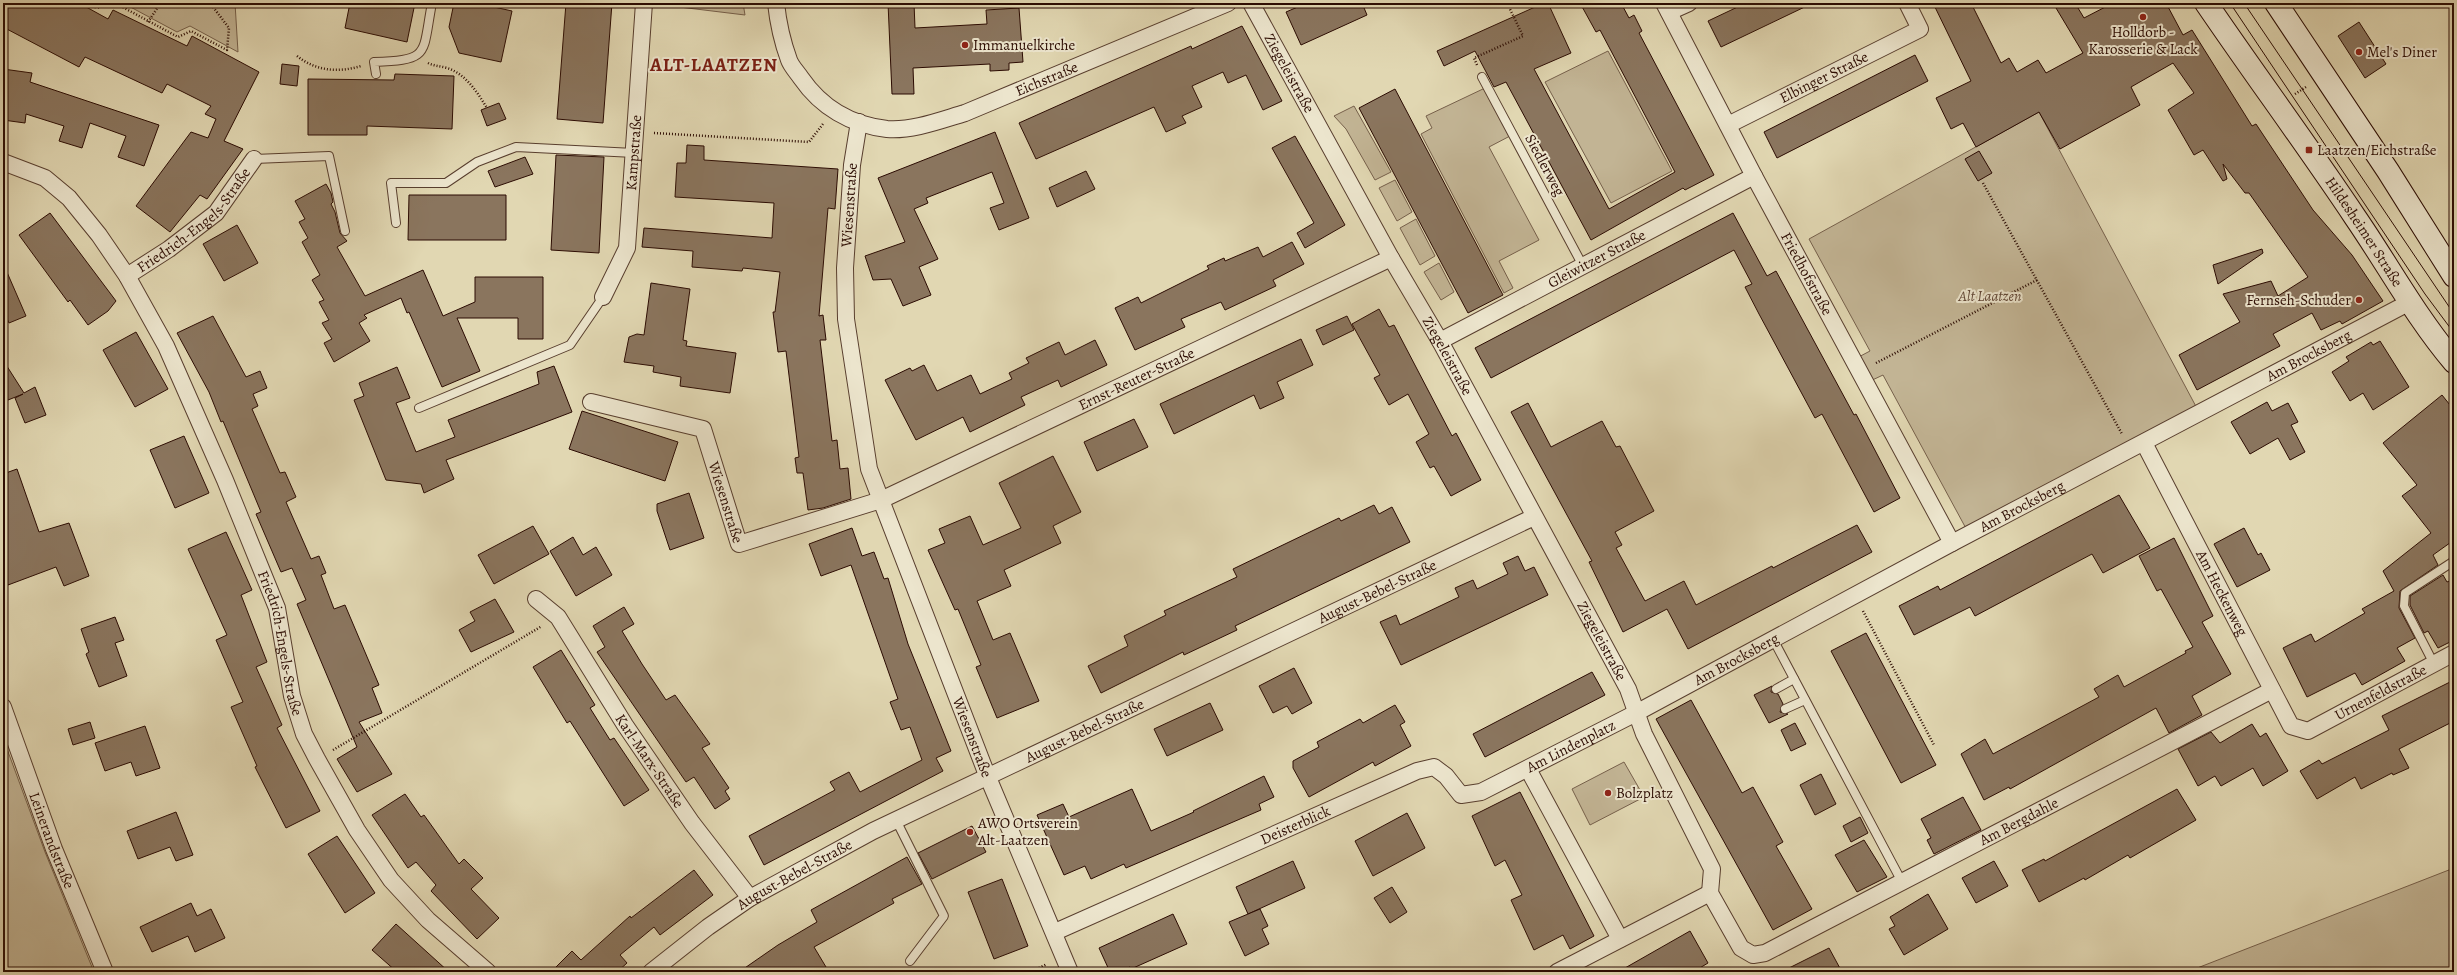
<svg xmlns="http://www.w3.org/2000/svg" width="2457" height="975" viewBox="0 0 2457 975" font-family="Alegreya,serif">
<rect width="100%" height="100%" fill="#e1d7b2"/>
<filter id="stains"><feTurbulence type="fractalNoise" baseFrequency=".005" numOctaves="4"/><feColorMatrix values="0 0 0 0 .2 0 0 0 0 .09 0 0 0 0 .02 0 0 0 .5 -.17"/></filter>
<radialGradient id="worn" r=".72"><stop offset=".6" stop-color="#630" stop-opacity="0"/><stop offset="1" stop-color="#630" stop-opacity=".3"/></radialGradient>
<g fill="#c2b494" stroke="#76604b">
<path d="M123,3h112l3,49 -48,-26 -13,6z"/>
<path d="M663,3h80l2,12 -82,-10z"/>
<path d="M1608,51l64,120 -61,32 -66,-121z"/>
<path d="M1485,88l25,48 -21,11 50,93 -40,21 14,27 -9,5 -83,-159 11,-6 -6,-12z"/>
<path d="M1354,106l37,66 -16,8 -29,-51 -12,-13z"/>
<path d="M2039,112l161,302 -231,120 -86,-159 -17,8 -13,-23 17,-9 -61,-112z"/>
<path d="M1395,180l17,32 -15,9 -18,-33z"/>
<path d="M1416,219l19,37 -15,9 -20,-37z"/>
<path d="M1439,263l15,29 -13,8 -17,-28z"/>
<path d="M3,738l42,114 49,120h-91z"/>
<path d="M1624,762l20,35 -54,28 -18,-36z"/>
<path d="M2454,868v104h-267z"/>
</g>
<g fill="#8a755e" stroke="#2b0b02">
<path d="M3,3h76l29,16 5,-9 74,36 5,-10 67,36 -35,69 19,8 -36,50 -7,-4 -30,37 -34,-26 55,-74 17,6 8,-19 -11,-5 6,-8 -44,-22 -5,9 -77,-36 -6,10 -76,-40z"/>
<path d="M350,3h65l-8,39 -62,-14z"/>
<path d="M454,3h22l36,8 -11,51 -42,-9 -10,-26z"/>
<path d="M566,3h46l-9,120 -46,-4z"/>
<path d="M888,3h26l1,25 72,-4 -1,-14 33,-2 4,54 -14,1v7l-19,1v-7l-77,4 1,26h-22z"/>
<path d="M1307,3h55l5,12 -66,30 -15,-33z"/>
<path d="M1544,3h4l23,50 -37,16 75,140 66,-37 -75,-142 -4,2 -16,-29h41l8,15 5,-3 8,16 -3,2 75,142 -29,15 -2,-2 -92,52 -85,-158 -12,5 -19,-36 -31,15 -7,-15z"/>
<path d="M1746,3h67l-92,44 -13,-26z"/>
<path d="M1933,3h38l30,60 8,-5 8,14 21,-12 8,13 37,-20 -30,-50h22l9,15 29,-15h53l17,32 9,-5 60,96 4,-2 57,86 39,45 31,46 -41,23 -2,-3 -19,9 -9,-17 -39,21 7,12 -83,44 -18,-35 61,-33 -17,-28 48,-13 7,15 30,-19 -59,-84h-4l-22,-29 4,15 -4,2 -20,-31 -9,5 -26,-45 26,-17 -21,-30 -42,24 9,18 -80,44 -21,-37 -63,35 -13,-24 -12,6 -15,-31 35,-17z"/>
<path d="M2359,22l27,42 -21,14 -27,-42z"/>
<path d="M1242,26l40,75 -19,9 -17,-35 -18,8 -5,-11 -31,14 10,21 -20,9 4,7 -20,9 -12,-25 -118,52 -17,-36 172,-77 1,3z"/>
<path d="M1915,55l13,26 -151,77 -13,-26z"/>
<path d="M282,64l17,2 -2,20 -17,-2z"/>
<path d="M3,69l29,4 -2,9 129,43 -15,41 -26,-9 8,-21 -36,-13 -8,25 -23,-7 5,-15 -38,-12 -1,9 -22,-3z"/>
<path d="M395,74l59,2 -2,53 -85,-3v9h-59v-56l86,1z"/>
<path d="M1395,89l108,206 -35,18 -109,-205z"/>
<path d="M499,103l7,16 -19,7 -6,-16z"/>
<path d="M995,132l34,86 -30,12 -9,-22 14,-5 -12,-31 -66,26 2,5 -14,6 24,50 -19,8 12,28 -28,11 -12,-27 -18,1 -8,-24 40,-14 -27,-64z"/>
<path d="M1295,136l50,89 -40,23 -8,-15 17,-10 -42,-75z"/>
<path d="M687,145l17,1v14l134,9 -3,40 -7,-1 -9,108 4,-1 3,25h-6l12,101 5,-1 3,29 8,-1 3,31 -28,9 -15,2 -5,-37h-6l-2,-15 4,-1 -13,-106 -8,1 -5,-40h2l5,-40 -37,-4 -1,3 -50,-4 1,-16 -51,-4 2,-19 128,10 2,-35 -99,-6 2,-34h9z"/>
<path d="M1979,151l13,22 -14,8 -13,-22z"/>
<path d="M556,155l48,2 -5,96 -48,-3z"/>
<path d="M525,157l8,17 -38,13 -7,-16z"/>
<path d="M1086,171l9,18 -38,18 -8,-19z"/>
<path d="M326,184l5,9 2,9 -2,2 4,8 5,21 7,8 -10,6 28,49 58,-26 20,46 32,-14v-25h68v62h-25v-21h-61l23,53 -38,16 -33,-75 -2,1 -6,-15 -37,17 3,3 -8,5 11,18 -36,21 -10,-19 8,-4 -10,-16 7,-3 -10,-18 5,-2 -12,-20 8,-5 -18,-33 6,-4 -9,-16 6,-3 -10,-18z"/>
<path d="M409,195h97v45h-98z"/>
<path d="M50,213l66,88 -8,10 -20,14 -18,-25 -2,2 -49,-67z"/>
<path d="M1733,213l34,63 9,-5 78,144 2,-1 44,84 -26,14 -52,-98 -7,4 -56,-104 -14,-27 7,-3 -18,-34 -243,128 -16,-30z"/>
<path d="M237,225l21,38 -34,18 -21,-37z"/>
<path d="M1292,242l12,22 -31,16 3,6 -51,24 -4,-8 -40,17 4,8 -50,23 -20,-42 23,-11 3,6 68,-34 -2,-3 17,-8 1,3 33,-14 5,10z"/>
<path d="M2262,249l1,4 -45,31 -5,-19z"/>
<path d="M3,263l23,53 -17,7 -6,-14z"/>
<path d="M651,283l39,6 -7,51 4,1 -1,5 50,7 -6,40 -50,-7 1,-9 -28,-5 1,-6 -30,-4 5,-25 8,-3 7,1z"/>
<path d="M1379,309l10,18 5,-2 58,111 4,-3 25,47 -30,16 -17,-30 -4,2 -14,-26 13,-8 -21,-40 -19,11 -15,-27 6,-3 -28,-51z"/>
<path d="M213,316l33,61 14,-6 7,17 -14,6 5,12 -6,3 28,64 5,-1 11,25 -10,5 25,57 8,-3 7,17 -5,2 13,34 11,-4 34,80 -7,3 10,25 -23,9 33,52 -35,18 -20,-33 20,-12 -60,-143 9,-4 -14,-32 -11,4 -25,-58 5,-2 -38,-91 -2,1 -12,-30 -32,-59z"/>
<path d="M1347,316l7,14 -31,15 -7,-15z"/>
<path d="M136,332l32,57 -33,18 -32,-57z"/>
<path d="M1301,339l12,26 -36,17 7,16 -24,11 -6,-14 -80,39 -14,-30z"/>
<path d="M1095,340l12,25 -46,22 -3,-7 -37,17 4,8 -55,27 -7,-15 -47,23 -31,-60 25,-12 2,3 12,-6 13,26 34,-16 9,19 32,-15 -3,-6 20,-10 -3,-5 33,-16 6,13z"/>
<path d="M2380,341l29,46 -36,23 -10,-17 -13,8 -18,-29 17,-11 -3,-4 25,-15 2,3z"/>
<path d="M3,360l21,33 11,-6 11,28 -21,8 -10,-25 8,-4 -20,8z"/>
<path d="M554,366l18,46 -126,48 8,19 -30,14 -3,-9 -35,-4 -32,-80 10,-4 -5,-13 38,-16 13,31 -14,5 20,49 39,-15 -7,-17 91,-36 -2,-12z"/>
<path d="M2442,395l12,15v130l-21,15 5,10 -38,26 -1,17 16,30 -18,10 8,13 -43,24 -7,-12 -48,24 -24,-49 28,-14 4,8 50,-29 -3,-4 32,-18 -11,-20 48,-38 -29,-37 15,-11 -34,-42z"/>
<path d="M2267,402l5,9 16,-8 10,19 -7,3 14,27 -15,8 -12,-22 -28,16 -19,-32z"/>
<path d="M1528,403l23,44 51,-26 14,26 4,-1 34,65 -39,21 7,13 -6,3 29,53 39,-20 12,24 76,-39 1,2 84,-43 15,27 -184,97 -21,-40 -44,23 -34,-70 3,-1 -81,-149z"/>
<path d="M582,411l96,31 -13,39 -96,-32z"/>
<path d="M1134,419l14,28 -51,24 -13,-29z"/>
<path d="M184,436l25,57 -34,15 -25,-58z"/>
<path d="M1053,456l28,56 -28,14 8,17 -57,27 7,16 -34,15 16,39 17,-7 29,68 -42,17 -21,-51 5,-2 -23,-56 -3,1 -27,-60 17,-7 -6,-14 31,-13 13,29 38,-17 -22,-45z"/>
<path d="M17,469l22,63 30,-9 20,53 -25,10 -8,-19 -48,18 -5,-12v-99z"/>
<path d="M689,493l15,45 -34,12 -13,-39v-7z"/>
<path d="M2119,495l31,53 -47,25 -11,-19 -117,62 -5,-9 -56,28 -15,-29 39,-20 2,4z"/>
<path d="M1374,505l5,9 13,-7 18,35 -175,84 2,4 -53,25 -1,-3 -82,41 -13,-27 40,-20 -4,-10 42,-21 -2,-4 73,-34 -4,-8 106,-51 2,3z"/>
<path d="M533,526l16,28 -55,30 -16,-29z"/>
<path d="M852,528l10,28 12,-4 10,27 4,-1 20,66 43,107 -15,7 7,13 -179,94 -15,-29 86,-46 -5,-8 19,-10 11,20 62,-32 -12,-33 -9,3 -11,-28 8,-3 -47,-134 -30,11 -12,-32z"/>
<path d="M2244,528l14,27 3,-2 9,17 -33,17 -23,-43z"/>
<path d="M226,532l26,58 -11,5 26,67 -11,5 26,58 -5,3 43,83 -34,17 -31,-61 2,-1 -26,-59 12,-5 -27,-62 11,-5 -39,-86z"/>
<path d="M573,537l10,18 13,-8 16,28 -36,21 -26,-45z"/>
<path d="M2174,538l39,78 -11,6 29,52 -39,22 10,19 -33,18 -13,-25 -146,81 -1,-2 -25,13 -23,-46 24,-15 8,15 106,-57 -5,-8 24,-14 6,12 62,-34 -1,-2 8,-4 -32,-58 -4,2 -18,-35z"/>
<path d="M1518,556l7,15 9,-4 14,28 -147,70 -21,-43 16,-7 4,10 59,-28 -4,-9 18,-8 4,9 31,-15 -5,-11z"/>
<path d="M2443,575l4,7 7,-3v61l-16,8 -10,-17 -4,2 -14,-28v-9z"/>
<path d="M495,599l19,33 -43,20 -12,-22 16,-9 -5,-9z"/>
<path d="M624,607l10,17 -12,7 20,33 24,36 9,-5 35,49 -8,4 27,40 -4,3 5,8 -15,10 -21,-32 -8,5 -89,-130 8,-5 -12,-21z"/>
<path d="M115,617l9,23 -9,3 12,33 -28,11 -13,-33 3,-2 -8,-23z"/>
<path d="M1866,633l70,132 -35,18 -70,-132z"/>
<path d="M561,650l34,55 -5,3 20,32 4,-2 35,52 -25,16 -54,-85 -3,2 -34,-56z"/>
<path d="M1294,668l18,35 -20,11 -5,-8 -14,7 -14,-27z"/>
<path d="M1592,672l13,23 -120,62 -12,-23z"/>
<path d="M2454,680v41l-55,28 10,19 -16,7 -1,-2 -31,16 -6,-12 -38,22 -17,-28 19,-11 3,4 67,-34 -7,-14z"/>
<path d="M1772,686l-1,6 7,2 5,10 -3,8 8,2 -19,9 -15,-28z"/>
<path d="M1691,700l51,93 11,-6 30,55 -7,4 36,63 -39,21 -117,-211z"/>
<path d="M1210,703l13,27 -56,26 -13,-27z"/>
<path d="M1395,705l10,17 -5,3 11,21 -36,20 -2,-4 -64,35 -16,-29v-7l26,-14 -2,-5 43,-23 3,4z"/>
<path d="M90,722l5,16 -22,7 -5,-16z"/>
<path d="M1795,723l11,21 -15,7 -10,-21z"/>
<path d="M2252,724l8,13 6,-4 22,38 -25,15 -10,-18 -32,18 -6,-10 -17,10 -20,-37 33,-17 9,11z"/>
<path d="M145,726l15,42 -24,8 -5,-14 -26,9 -10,-28z"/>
<path d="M1821,774l15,30 -21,11 -15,-30z"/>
<path d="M1264,776l10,21 -15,7 2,6 -135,58 -2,-4 -33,15 -6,-13 -21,9 -27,-60 26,-11 6,13 63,-28 19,42 43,-19 -1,-1z"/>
<path d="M2177,789l19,31 -66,38 -2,-3 -43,25 -1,-2 -45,24 -17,-32 22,-11 1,2z"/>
<path d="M1520,792l74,144 -24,13 -7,-14 -29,15 -23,-50 11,-5 -17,-35 -10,6 -23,-50z"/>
<path d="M405,794l16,23 3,-2 35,49 5,-5 19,19 -12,11 28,29 -22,21 -46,-48 5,-6 -20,-23 -8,6 -36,-53z"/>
<path d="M1963,797l18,33 -47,24 -7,-14 4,-2 -10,-19z"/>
<path d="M176,812l17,43 -17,6 -6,-14 -32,12 -11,-28z"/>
<path d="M1407,813l18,35 -52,28 -18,-35z"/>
<path d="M1860,817l8,16 -17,9 -8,-16z"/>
<path d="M972,826l14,26 -54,27 -14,-26z"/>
<path d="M337,836l38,57 -30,20 -37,-59z"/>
<path d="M1864,840l23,37 -30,15 -22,-37z"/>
<path d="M907,857l15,27 -30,15 2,4 -80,44 15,25h-90l39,-27 39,-23 -6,-12z"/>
<path d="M1293,861l12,27 -57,26 -12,-27z"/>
<path d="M1994,861l14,25 -32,17 -14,-25z"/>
<path d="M694,870l19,25 -53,40 -6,-8 -34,28 7,8 -10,9h-66l21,-21 9,9 49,-44 1,2z"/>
<path d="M1002,879l26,67 -34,13 -26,-67z"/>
<path d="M1392,887l15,25 -17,11 -16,-25z"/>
<path d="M1928,894l20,35 -44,26 -15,-26 6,-3 -5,-9z"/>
<path d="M191,903l6,13 14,-7 14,29 -30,14 -7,-16 -36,16 -12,-25z"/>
<path d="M1260,909l8,17 -6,3 7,15 -24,12 -16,-34z"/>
<path d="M1173,914l14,30 -56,25 -1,-2 -12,5h-8l-11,-24z"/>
<path d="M396,924l53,48h-52l-25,-22z"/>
<path d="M1690,931l18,32 -15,9h-75z"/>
<path d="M1829,948l13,24h-61z"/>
</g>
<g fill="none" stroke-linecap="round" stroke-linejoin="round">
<g stroke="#583e2e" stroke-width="10">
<g id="service">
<path d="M376,74l-2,-12c57,-2 48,-7 58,-59"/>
<path d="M1482,77l101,189"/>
<path d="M254,159l75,-3 16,75"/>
<path d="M396,223l-5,-40h55l31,-21 39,-15 118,6"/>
<path d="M419,408l151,-63 33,-48"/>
<path d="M1773,639l129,243"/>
<path d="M2434,664l-30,-58 1,-13 49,-32"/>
<path d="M1776,689l18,-10"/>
<path d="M1785,709l20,-9"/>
<path d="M896,820l48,96 -34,45"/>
</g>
</g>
<g stroke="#583e2e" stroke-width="18">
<g id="minor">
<path id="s1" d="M776,3c2,19 6,38 13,57 2,6 8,12 12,18 20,29 50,47 86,51 26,2 54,-9 78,-16l263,-110"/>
<path id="s2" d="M1251,3l140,255 49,83 188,348 16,45 68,135 -2,24 31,55 12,7 12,-2 507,-263"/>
<path id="s3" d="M1664,3l90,173 198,367"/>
<path d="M1669,12l20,-9"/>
<path id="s4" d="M859,122l-7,43 -7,103 1,51 23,150 118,306 83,197"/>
<path id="s5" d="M1728,125l192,-96 -13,-26"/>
<path id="s6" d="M3,162l42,16 24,20 30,37 28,41 39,70 59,134 52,128 15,88 12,38 13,25 40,71 34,50 37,40 60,52"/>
<path id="s7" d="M127,276l42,-27 47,-36 38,-54"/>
<path id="s8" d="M603,297l24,-49 17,-245"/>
<path id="s9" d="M1440,341l314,-165"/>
<path id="s10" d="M591,402l112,27 36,115 142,-44 510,-242"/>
<path id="s11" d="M2144,443l147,283 17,5 146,-78"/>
<path id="s12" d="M536,599l22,18 67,108 67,98 58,75"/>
<path id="s13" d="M3,707l51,142 51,123"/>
<path d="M1528,769l92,170"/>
<path id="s14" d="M1055,932l362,-161 17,-4 12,9 15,19 20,-3 155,-79 316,-170 458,-241"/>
<path id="s15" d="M651,972l57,-45 42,-29 123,-67 661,-314"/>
<path d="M1557,972l153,-79"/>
</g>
</g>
<g stroke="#2b0b02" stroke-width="24">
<g id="secondary">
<path id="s16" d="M2206,3c49,72 101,142 149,214 33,48 61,100 99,145"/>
<path d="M2276,3l112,168 66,105"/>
</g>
</g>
<g stroke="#2b0b02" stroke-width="2.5" stroke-dasharray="1 2" stroke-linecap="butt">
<path d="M87,3l10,5 13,-5"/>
<path d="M115,3l63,34 13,-6 36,19 2,-22 -19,-25"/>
<path d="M148,22l10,-15 8,-4"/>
<path d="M297,56c19,15 41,17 64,10"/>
<path d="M428,63c6,3 12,3 19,5 19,6 30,24 40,40"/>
<path d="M1477,65l-3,-7 49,-22 -16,-33"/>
<path d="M2295,94l11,-7"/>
<path d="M654,133l155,9 14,-18"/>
<path d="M1983,183l139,251"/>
<path d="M1876,363l161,-83"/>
<path d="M1863,611l71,134"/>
<path d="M333,750l209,-124"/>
<path d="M1031,972l16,-8"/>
</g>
<use href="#service" stroke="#ece5cd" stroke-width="8"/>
<use href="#minor" stroke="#ece5cd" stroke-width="16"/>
<use href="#secondary" stroke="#ece5cd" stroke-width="22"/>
<g stroke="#2b0b02" stroke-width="1">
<path d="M2230,3l195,291 29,39"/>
<path d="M2244,3l210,311"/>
</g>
</g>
<g fill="#8f2418" stroke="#ece5cd" stroke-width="1.5">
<circle cx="2143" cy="17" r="4"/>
<circle cx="965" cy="45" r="4"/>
<circle cx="2359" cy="52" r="4"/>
<rect x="2305" y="146" width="8" height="8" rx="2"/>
<circle cx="2359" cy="300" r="4"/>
<circle cx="1608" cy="793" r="4"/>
<circle cx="970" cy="832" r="4"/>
</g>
<g text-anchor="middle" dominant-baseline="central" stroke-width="4" stroke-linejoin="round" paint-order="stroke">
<g font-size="15" fill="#2b0b02" stroke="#ece5cd" text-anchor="start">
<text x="2143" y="32" text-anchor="middle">Holldorb -<tspan x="2143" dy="17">Karosserie &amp; Lack</tspan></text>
<text x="973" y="45">Immanuelkirche</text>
<text x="2367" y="52">Mel's Diner</text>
<text x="2317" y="150">Laatzen/Eichstraße</text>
<text x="2351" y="300" text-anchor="end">Fernseh-Schuder</text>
<text x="1616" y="793">Bolzplatz</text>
<text x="978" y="823">AWO Ortsverein<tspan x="978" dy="17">Alt-Laatzen</tspan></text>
</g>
<g font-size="15" fill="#2b0b02" stroke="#ece5cd">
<text stroke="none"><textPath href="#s2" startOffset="80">Ziegeleistraße</textPath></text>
<text stroke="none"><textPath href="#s5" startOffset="107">Elbinger Straße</textPath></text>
<text stroke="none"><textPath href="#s1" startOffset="352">Eichstraße</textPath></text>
<text stroke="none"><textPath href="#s8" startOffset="150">Kampstraße</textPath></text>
<text transform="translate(1545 165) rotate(62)">Siedlerweg</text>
<text transform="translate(849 205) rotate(-86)">Wiesenstraße</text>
<text stroke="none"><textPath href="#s7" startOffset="88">Friedrich-Engels-Straße</textPath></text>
<text stroke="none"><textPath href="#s16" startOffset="278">Hildesheimer Straße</textPath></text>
<text stroke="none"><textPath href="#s9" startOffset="177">Gleiwitzer Straße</textPath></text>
<text stroke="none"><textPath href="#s3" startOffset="306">Friedhofstraße</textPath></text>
<text stroke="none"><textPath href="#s2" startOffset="404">Ziegeleistraße</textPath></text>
<text stroke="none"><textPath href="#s14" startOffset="1409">Am Brocksberg</textPath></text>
<text stroke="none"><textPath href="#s10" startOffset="667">Ernst-Reuter-Straße</textPath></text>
<text stroke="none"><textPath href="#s10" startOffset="192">Wiesenstraße</textPath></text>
<text stroke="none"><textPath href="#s14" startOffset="1085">Am Brocksberg</textPath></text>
<text stroke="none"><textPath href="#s15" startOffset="822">August-Bebel-Straße</textPath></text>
<text stroke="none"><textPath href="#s11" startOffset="169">Am Heckenweg</textPath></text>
<text stroke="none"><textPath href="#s2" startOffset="728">Ziegeleistraße</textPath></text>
<text stroke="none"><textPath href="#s6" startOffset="573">Friedrich-Engels-Straße</textPath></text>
<text stroke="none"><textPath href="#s14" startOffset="761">Am Brocksberg</textPath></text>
<text stroke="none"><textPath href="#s11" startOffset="419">Urnenfeldstraße</textPath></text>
<text stroke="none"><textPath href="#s15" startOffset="498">August-Bebel-Straße</textPath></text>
<text stroke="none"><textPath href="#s4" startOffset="637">Wiesenstraße</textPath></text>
<text stroke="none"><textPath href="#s14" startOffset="574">Am Lindenplatz</textPath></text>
<text stroke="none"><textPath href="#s12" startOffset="199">Karl-Marx-Straße</textPath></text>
<text stroke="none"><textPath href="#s2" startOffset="1381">Am Bergdahle</textPath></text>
<text stroke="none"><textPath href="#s14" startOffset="263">Deisterblick</textPath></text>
<text stroke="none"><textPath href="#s13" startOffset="142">Leinerandstraße</textPath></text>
<text stroke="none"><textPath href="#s15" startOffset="174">August-Bebel-Straße</textPath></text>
</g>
<g font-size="15" font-style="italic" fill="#604635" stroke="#ece5cd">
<text x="1990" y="296">Alt Laatzen</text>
</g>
<g font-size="19" font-weight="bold" letter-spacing="1" fill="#7a1f14" stroke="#ece5cd">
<text x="714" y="65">ALT-LAATZEN</text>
</g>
</g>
<rect width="2457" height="975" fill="none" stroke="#e1d7b2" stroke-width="16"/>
<rect x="4" y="4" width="2449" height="967" fill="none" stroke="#2b0b02" stroke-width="2"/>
<rect x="8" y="8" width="2441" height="959" fill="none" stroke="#2b0b02"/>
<rect width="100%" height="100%" filter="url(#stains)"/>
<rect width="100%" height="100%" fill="url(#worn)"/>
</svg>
